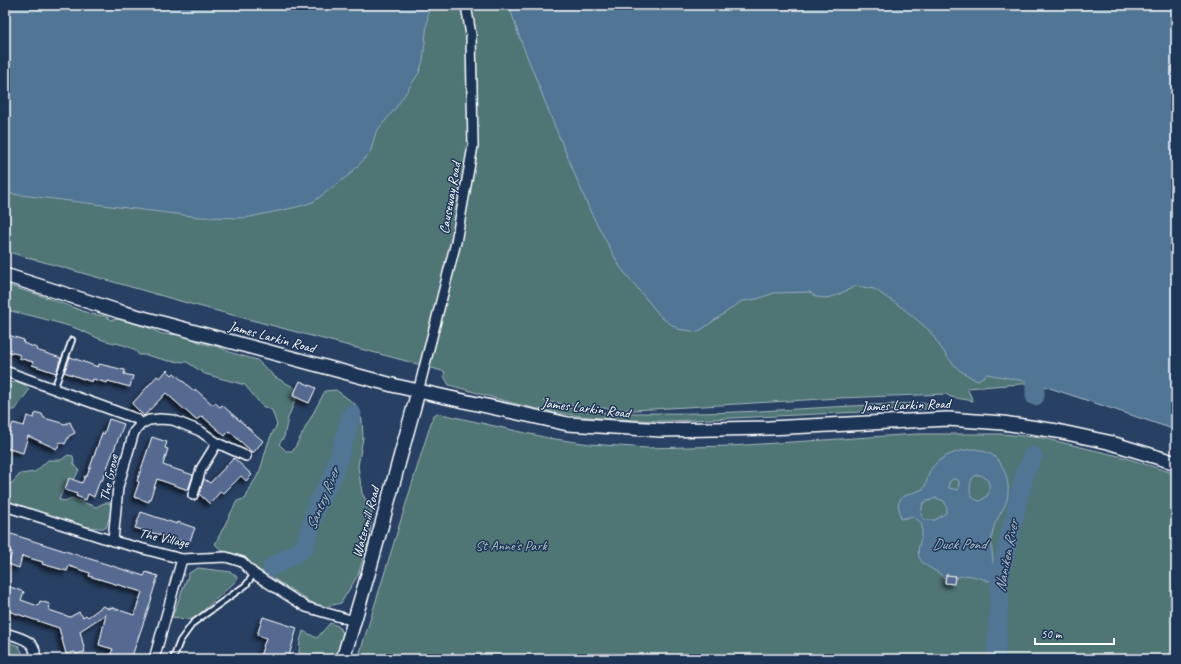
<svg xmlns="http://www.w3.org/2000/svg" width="1181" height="664" viewBox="0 0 1181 664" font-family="Caveat,sans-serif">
<defs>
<filter id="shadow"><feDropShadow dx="-3.5" dy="3.5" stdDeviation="2" flood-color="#0009"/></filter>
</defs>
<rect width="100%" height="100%" fill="#284063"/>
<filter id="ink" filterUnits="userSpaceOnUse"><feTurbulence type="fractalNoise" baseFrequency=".025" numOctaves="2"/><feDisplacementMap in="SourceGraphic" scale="8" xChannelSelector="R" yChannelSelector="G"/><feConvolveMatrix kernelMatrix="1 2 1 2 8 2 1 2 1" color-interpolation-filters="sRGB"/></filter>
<g filter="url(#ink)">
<g fill="#4f7475" stroke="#a7baba">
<path d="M5,5h1171v425l-141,-47 -68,5 6,13 -22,-4 -5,-3 -107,4 -204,12 -51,-3 -40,-6c33,13 73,12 108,12 91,2 182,-8 273,-10l21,3v2l-277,13c-47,-1 -95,-3 -140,-14 -27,-6 -53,-15 -80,-22l-5,-9 1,-4 -20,-6 -238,-63 -182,-52z"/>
<path d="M5,285l31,9 55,20 14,2 7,4 8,-1 27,8 15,7 23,1 16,8 18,4 13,6 25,7 18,17 20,11 1,10 -8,20 -4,19 -5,7 7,7h7l32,-60 11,-1 19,14 7,16 1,18 -5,28 4,27 10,19 -3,29 -11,34 -17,28 -20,5 -86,-53 -14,-5 -6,-6 22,-43 9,-3c3,-11 10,-18 14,-28 6,-17 6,-28 17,-45l-5,-15 -10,-4 -17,-21 -40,-11 -18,-12 -18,-1 -23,-6h-7c-7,-11 -24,-11 -36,-15 -10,-3 -20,-10 -31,-13 -20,-6 -41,-12 -62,-16l-5,12z"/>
<path d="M18,382l7,3 4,5 -14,20h-10v-27z"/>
<path d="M437,413l111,25 42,6 57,4 83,-2 187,-12h85l41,4 80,19 53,17v185h-818l75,-243z"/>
<path d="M68,455l5,1 1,8 5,6 -4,8 -10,7 -6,15 6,1 7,-3 24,9 8,-4h6l2,6 -6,19c-32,1 -68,-17 -101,-24v-19l7,-2 8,-9 15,-2 13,-12h13z"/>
<path d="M198,568l33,4 6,5 -1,4 -43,39 -21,-3 17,-44z"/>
<path d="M330,623l8,3 6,9 -9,24h-28l1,-4 -9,-2 1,-12 3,-10 14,7z"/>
<path d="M5,641l14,5 6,13h-20z"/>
</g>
<g fill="#517494" stroke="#97acbf" fill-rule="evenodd">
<path d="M5,5h424l-6,56 -4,12 -24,36 -19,23 -6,21 -21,22 -36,27 -16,5 -52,11 -45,-1 -195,-24z"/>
<path d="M509,5h667v425l-141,-47 -48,-9 -10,7 -18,-11 -11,-12 -19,-28 -25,-21 -30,-20 -18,-3 -21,10 -9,2 -10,-1 -6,-5 -36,1 -17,6 -15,2 -44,31 -20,-3 -16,-11 -42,-51 -30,-56 -37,-89 -34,-86z"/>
<path d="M976,449c7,2 15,4 20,9 12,12 16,35 8,49 -5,10 -11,17 -12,29 -2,13 3,27 1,40l-1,4 -4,1c-11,-4 -23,-9 -33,-2v-3l-9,-1 -1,4c-6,-8 -16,-10 -23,-17 -10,-12 4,-25 -1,-39l-8,-7 -12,3 -3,-15 4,-7 21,-8c4,-5 4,-12 7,-18 9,-16 29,-21 46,-22zM976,475h5c8,4 11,12 6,21l-7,5c-12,-2 -11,-13 -8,-22zM953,479h4l2,3 -1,8 -9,-2v-6zM936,498l8,3 3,7 -1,5 -11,7h-11l-3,-6 2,-11z"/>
</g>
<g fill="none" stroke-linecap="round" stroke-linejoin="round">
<g stroke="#517494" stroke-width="19">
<path d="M1035,383v13"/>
<path d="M272,567l32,-19 14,-45 15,-27 19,-62"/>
<path d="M995,659l2,-17 3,-67 25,-102 8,-17"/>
</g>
</g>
<g fill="#566a91" stroke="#fff" filter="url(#shadow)">
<path d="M5,334l19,6 -1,3 14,5 -1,2 25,8 -5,15 -24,-8 1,-3 -14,-4 1,-3 -15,-5z"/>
<path d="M70,357l28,10 1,-3 26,6 -1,4 9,2 -3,11 -22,-6 -1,2 -14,-4 -1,3 -28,-10z"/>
<path d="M167,370l5,5 2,-2 20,18 1,-2 18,16 2,-2 5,4 2,-2 41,36 -10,12 -24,-22 -4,5 -23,-20 -6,4 -30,-27 -22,23 -12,-12 25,-28 3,2z"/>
<path d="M300,381l16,7 -7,15 -16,-7z"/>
<path d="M38,413l4,1 2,4 21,6 5,-2 5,11 -6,3 -4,8 -5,-2 -3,7 -29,-13 -5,17 -18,-5v-18l5,1 3,-8 11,3 3,-10 7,2 1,-4z"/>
<path d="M109,419l15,5 -22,57 -2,-1 -6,17 -6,-3 -2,6 -10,-4 1,-2 -12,-4 4,-12 13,5 3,-7h2l15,-43 2,1z"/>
<path d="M152,437l15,5 -2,6 3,1 -5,16 30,10 -5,15 -31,-11 -8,23 -15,-5 5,-15 -2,-1z"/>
<path d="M234,458l18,17 -6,6 -5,-5 -18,18 -3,-2 -10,12 -11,-10 5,-15 6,4z"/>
<path d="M141,512l36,12 1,-2 17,6 -6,15 -54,-15z"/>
<path d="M5,532l139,44 2,-4 12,4 -7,22h1l-21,61h-13l-8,-3 3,-7 -14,-4 7,-31 -26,17 5,21 -9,2 -1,-2 -9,2 -7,-26 -54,-18v-25l19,7 -3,8 17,6 2,-5 10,3 -1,6 21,7 9,-5 4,5 3,-2 2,2 15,-11 7,3v-2l24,8 8,-23 -53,-16 1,-3 -21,-7 -2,5 -25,-7 1,-2 -21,-6 -3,12 -11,-4 4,-12 -7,-2z"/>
<path d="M946,575l9,1 -1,8 -9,-1z"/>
<path d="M263,617l34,11 -9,31h-29l7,-21 -9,-3z"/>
</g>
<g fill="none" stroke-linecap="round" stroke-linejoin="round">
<g stroke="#fff" stroke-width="8">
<g id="service">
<path d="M54,389l18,-49"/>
<path d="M173,659l7,-18 13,-18 53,-38 8,-11"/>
</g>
</g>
<g stroke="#fff" stroke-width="12">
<g id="minor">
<path d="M5,371l132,48 4,5"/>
<path d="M418,392l38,-150 17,-96 -2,-111 -5,-30"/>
<path d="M193,495l8,-26 16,-26"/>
<path d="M5,506l108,35 69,18 44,-2 16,5 12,12 52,33 48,14"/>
<path d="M113,541l5,-54 16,-55 7,-8 8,-4 11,-1 13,1 27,11 17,12 29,13"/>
<path d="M5,633c13,4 35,8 29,26"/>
<path d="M154,659l28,-100"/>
</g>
</g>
<g stroke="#fff" stroke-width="16">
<g id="secondary">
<path d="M5,275l116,37 275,74 172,38 93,6 108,-2 179,-9 55,4 54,8 51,11 68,21"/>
<path d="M343,659l26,-88 49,-179"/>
</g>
</g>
<use href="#service" stroke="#1d3557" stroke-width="4.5"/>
<use href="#minor" stroke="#1d3557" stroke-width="9"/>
<use href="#secondary" stroke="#1d3557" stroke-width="13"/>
</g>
</g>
<g text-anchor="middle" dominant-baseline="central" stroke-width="3" stroke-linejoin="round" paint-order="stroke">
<g font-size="14" fill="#fff" stroke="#1d3557">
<text transform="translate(450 198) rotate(-80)">Causeway Road</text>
<text transform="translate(272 337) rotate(15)">James Larkin Road</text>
<text transform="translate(906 405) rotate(-2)">James Larkin Road</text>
<text transform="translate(586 408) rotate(7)">James Larkin Road</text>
<text transform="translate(109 478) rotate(-78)">The Grove</text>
<text transform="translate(366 522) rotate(-75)">Watermill Road</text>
<text transform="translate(164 538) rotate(12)">The Village</text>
</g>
<g font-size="14" fill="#b0c0c1" stroke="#1d3557">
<text x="511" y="545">St Anne's Park</text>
</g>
<g font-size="15" font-style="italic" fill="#b1c0cf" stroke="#1d3557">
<text transform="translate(323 499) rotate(-68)">Santry River</text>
<text x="959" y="544">Duck Pond</text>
<text transform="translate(1007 556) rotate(-79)">Naniken River</text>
</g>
</g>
<rect width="1181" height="664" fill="none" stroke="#1d3557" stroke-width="20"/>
<rect x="10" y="10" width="1161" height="644" fill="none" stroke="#fff" stroke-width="1.5" filter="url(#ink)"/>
<path d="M1035 638v6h79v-6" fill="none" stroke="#ffffff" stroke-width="2"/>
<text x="1041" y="638" font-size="12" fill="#ffffff" stroke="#1d3557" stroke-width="3" paint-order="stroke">50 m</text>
</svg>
